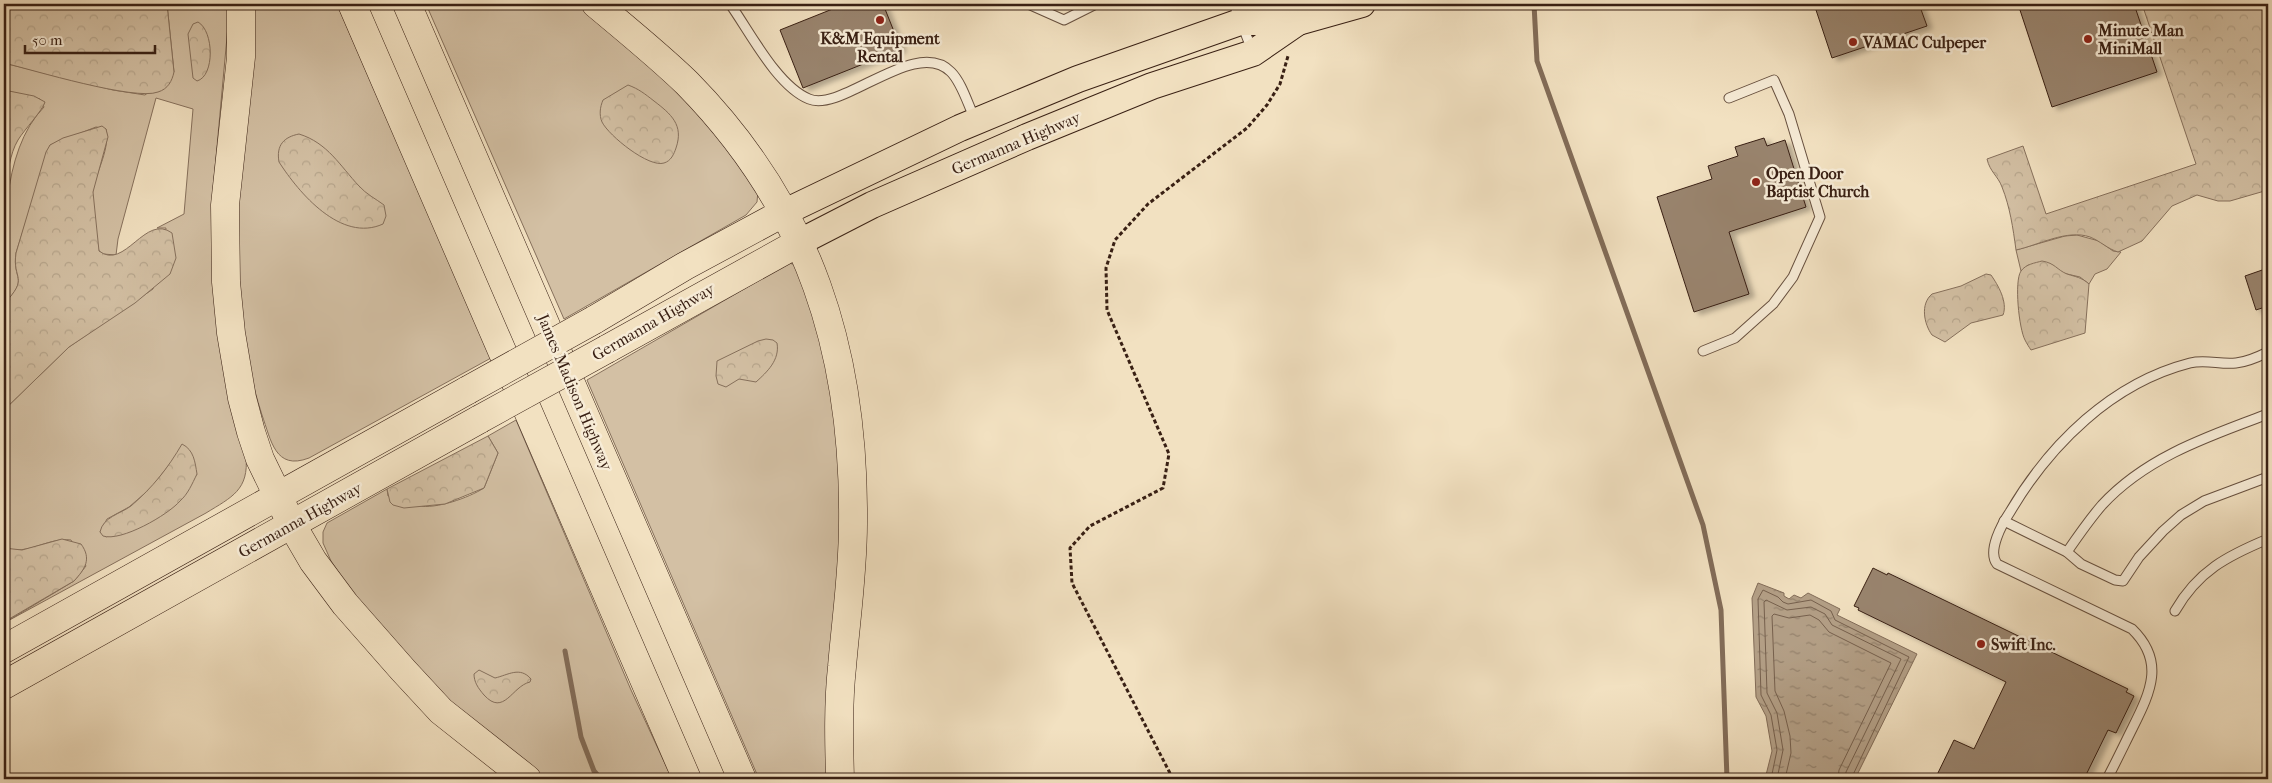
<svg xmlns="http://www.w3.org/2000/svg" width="2272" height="783" viewBox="0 0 2272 783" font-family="'IM FELL French Canon',serif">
<defs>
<pattern id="forest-crowns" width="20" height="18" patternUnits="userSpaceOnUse" patternTransform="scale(1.25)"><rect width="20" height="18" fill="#d3c0a4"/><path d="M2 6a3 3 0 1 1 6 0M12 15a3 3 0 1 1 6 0" fill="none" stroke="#b6a58c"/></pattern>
<pattern id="water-ripples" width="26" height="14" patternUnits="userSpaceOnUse" patternTransform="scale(1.25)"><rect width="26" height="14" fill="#b39f86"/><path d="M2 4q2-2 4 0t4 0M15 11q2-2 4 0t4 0" fill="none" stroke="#93816c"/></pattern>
<filter id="shadow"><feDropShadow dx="5.5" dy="3" stdDeviation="2.5" flood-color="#0004"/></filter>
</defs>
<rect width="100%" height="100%" fill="#f2e1c1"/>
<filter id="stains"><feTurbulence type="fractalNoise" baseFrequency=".004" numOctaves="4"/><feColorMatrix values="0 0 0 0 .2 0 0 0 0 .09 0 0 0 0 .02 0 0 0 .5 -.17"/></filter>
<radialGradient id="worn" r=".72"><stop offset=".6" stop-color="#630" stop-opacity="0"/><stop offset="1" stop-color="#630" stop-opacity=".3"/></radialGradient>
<g fill="#d3c0a4" stroke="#86705c" fill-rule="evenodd">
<path d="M167,4h63l-17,186 33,266c3,34 -14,41 -40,57l-202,110 70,-42 12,-15 -15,-26c-23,-3 -43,16 -67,8v-138l65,-63 84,-58 13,-61h-9l27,-14 9,-105 -37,-11 -38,141 -2,16 -13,-1 -4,-3c-5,-15 -9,-46 -6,-62 4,-19 17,-40 13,-60l-10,-2 -46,18 -34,108c-4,28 14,24 -12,51 0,-63 -4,-152 40,-197l-4,-8 -36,-9v-27l109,27 32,5 29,-23zM169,465l28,9 -17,27 -74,36 -6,-5 7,-13 22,-12 22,-19z"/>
<path d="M252,4h85l154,354 -182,100c-34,13 -38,-18 -47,-43 -43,-133 -21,-275 -10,-411z"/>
<path d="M426,4h156l30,22 90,87 56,78 -1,11 -11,13 -182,104z"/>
<path d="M2077,235l22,6 14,10 8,1 -14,17 -12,5 -6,10 -9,-7 -52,-12 -7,6 -5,-21 49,-14z"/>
<path d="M789,263l7,2 9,16 37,145 -7,353h-76l-172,-399z"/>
<path d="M516,420l115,270 41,89h-133l-82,-66 -103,-118 -23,-34 -8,-18v-11l4,-9 60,-34 1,7c10,3 20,8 30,10 19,3 50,-8 66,-18l14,-35 -10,-17z"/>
</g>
<g fill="url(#forest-crowns)" stroke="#86705c">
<path d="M4,4h163l7,68c-2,9 -6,17 -16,20 -23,9 -125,-22 -154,-29z"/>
<path d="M2142,4h126v186l-38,11h-12l-21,-6 -9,4 -16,7 -30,35 -24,11c-10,-3 -18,-11 -28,-15 -23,-8 -51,8 -74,13 -3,-22 -6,-43 -14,-63 -4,-11 -12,-15 -15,-28l36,-13 23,68 150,-50z"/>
<path d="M198,22c16,9 17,54 -1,59l-4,-3 -5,-44 5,-10z"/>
<path d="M628,85c11,4 17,9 26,16 17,13 30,24 22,47 -2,6 -5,13 -12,15 -15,5 -55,-27 -62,-41 -3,-7 -2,-15 1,-22z"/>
<path d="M4,90l30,6 11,6c-2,8 -21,28 -27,38 -9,15 -9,33 -14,49z"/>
<path d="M102,126l4,3 2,8 -15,55 6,59c26,20 46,-38 73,-18l4,25 -6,16 -35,29 -66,44 -65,63v-106c26,-28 8,-23 12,-51l30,-101 4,-7 13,-7z"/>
<path d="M299,134c29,9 41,32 60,52 7,8 17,13 25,19l2,11 -3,8c-42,19 -84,-31 -104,-62 -3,-17 5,-25 20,-28z"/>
<path d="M2042,261c13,2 15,9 25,13 9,3 14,3 22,10l-4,49 -54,17c-2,-3 -4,-6 -6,-10 -6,-11 -11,-59 -4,-69 5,-7 14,-8 21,-10z"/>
<path d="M1986,274l5,1c7,10 17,27 12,40l-32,8 -26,19 -13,-7c-8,-11 -12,-31 0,-41l29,-8z"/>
<path d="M766,339l7,1 4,3c3,17 -10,29 -21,39l-17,-3 -13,8 -8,-3 -2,-8 1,-15 41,-20z"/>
<path d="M488,436l10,17 -14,35 -39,16 -41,4 -11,-3 -3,-3 -3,-13z"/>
<path d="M182,444c12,6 13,18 15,30 -5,10 -9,20 -17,27 -12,14 -59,41 -77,35l-3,-4c3,-15 20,-18 31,-26 22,-19 37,-38 51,-62z"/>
<path d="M62,539l19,5c11,15 4,25 -7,37l-70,41v-74l18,2z"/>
<path d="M479,670l16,8c13,-3 25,-12 36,1l-1,3c-18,4 -26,35 -46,13 -6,-7 -10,-13 -10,-21z"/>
</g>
<path fill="url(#water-ripples)" stroke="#826c58" d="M1758,583l26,10v3l5,3 5,-4 7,3 7,-5 32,16 -3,6 80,39 -62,125h-90l7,-28 -6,-35 -10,-19 -4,-99z"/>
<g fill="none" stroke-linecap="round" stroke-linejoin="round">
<g stroke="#76604d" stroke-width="1">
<path d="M1771,779l6,-29 -6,-35 -10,-20 -3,-96 5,-9 15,7 5,5 5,2 23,-4 20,11 4,9 74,37 -58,122"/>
<path d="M1777,779l6,-29 -6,-37 -10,-20 -3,-91 2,-2 21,10 24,-3 14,7 7,11 69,34 -55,113 -1,7"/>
<path d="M1785,779l6,-26 -1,-17 -6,-25 -9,-20 -3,-75 2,-2 15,4 21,-3 9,5 10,12 62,31 -52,107 -1,9"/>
</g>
<g stroke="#826c58" stroke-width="5">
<path d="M1534,4l3,57 166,464 18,85 6,169"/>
<path d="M565,651l16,86 13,34 7,8"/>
</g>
</g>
<g fill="#99846e" stroke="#392014" filter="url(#shadow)">
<path d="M845,4h38l18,45 -98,39 -23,-58z"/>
<path d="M1814,4h105l8,22 -95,32z"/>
<path d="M2018,4h116l23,68 -105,35z"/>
<path d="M1764,138l3,8 18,-6 21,67 -77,25 20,62 -55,18 -37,-115 55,-18 -4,-13 30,-10 -3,-9z"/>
<path d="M2268,268v38l-12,4 -11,-34z"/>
<path d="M1873,568l14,7 1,-2 240,116 -2,3 8,4 -18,37 -8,-3 -24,49h-149l19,-39 20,9 32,-67 -148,-72 1,-2 -5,-2z"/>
</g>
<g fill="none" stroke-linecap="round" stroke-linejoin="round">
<g stroke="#67503f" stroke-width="11">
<g id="service">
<path d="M730,4c20,28 47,82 79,95 33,14 107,-63 142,-27 11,11 17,33 24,47"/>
<path d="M1028,4l36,16 32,-16"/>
<path d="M1234,4l18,46"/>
<path d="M1703,351l32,-13 38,-34 20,-27 27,-60 -31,-103 -15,-34 -45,18"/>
<path d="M2004,521l63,31 14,12 34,16 8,1 16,-24 24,-26 18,-16 23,-14 64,-24"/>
<path d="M2067,552c11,-16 22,-32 35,-47 44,-48 107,-69 166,-91"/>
<path d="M2175,611c23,-40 52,-55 93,-72"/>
<path d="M2107,779c9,-17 17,-34 26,-52 18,-36 32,-66 -1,-98l-135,-65c-10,-13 5,-40 13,-52 40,-68 102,-129 180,-149 16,-4 31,2 46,0 11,-1 22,-6 32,-11"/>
</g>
</g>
<g stroke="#392014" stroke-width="28">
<g id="primary">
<path d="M785,212l175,-84 118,-49 162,-57h58l64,-18"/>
<path d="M800,242l72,-37 155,-68 125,-51 101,-33 45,-31"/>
</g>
</g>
<g stroke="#392014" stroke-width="29">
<g id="trunk">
<path d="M594,320l91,-54 100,-54"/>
<path d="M607,349l193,-107"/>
<path d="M4,649l464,-259"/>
<path d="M4,685l476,-266"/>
</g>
</g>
<g stroke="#392014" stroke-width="29">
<g id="motorway">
<path d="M241,4v53l-16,148 1,77 5,51 11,65 9,34 9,27 32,66 21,36 32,43 58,66 38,41 86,68"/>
<path d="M352,4l335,775"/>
<path d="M407,4l335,775"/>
<path d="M596,4c31,26 62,51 91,79 123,125 168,269 166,441 0,48 -7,95 -11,143 -4,37 -3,75 -2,112"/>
</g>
</g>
<path stroke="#392014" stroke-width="3" stroke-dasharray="4 2.5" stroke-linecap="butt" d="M1173,779l-101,-196 -2,-35 20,-22 73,-38 6,-34 -62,-144 -1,-42 9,-28 33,-36 99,-76 20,-23 13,-21 8,-28"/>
<use href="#service" stroke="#f7ecd7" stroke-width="9"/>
<use href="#primary" stroke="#f2e1c1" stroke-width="26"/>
<use href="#trunk" stroke="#f2e1c1" stroke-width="28"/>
<use href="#motorway" stroke="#f2e1c1" stroke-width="28"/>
<g stroke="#392014" stroke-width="29" stroke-linecap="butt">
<g id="trunk-bridge">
<path d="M468,390l126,-70"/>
<path d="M480,419l127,-70"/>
</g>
</g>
<use href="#trunk-bridge" stroke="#f2e1c1" stroke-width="28"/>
</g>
<g fill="#8f2418" stroke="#f7ecd7" stroke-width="2">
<circle cx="880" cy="20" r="5"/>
<circle cx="2088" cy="39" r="5"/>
<circle cx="1853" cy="42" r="5"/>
<circle cx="1756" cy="182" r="5"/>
<circle cx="1981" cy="644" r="5"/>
</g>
<g text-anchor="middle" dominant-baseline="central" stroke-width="5" stroke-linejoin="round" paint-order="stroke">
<g font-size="16" font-weight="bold" fill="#392014" stroke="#f7ecd7" text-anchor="start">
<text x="2098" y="30">Minute Man<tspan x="2098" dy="18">MiniMall</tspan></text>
<text x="880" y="38" text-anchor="middle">K&amp;M Equipment<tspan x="880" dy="18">Rental</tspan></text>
<text x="1863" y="42">VAMAC Culpeper</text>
<text x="1766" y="173">Open Door<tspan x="1766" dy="18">Baptist Church</tspan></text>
<text x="1991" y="644">Swift Inc.</text>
</g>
<g font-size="16" fill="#392014" stroke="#f7ecd7">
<text transform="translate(1016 143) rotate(-23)">Germanna Highway</text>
<text transform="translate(653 322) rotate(-30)">Germanna Highway</text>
<text transform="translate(575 392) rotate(67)">James Madison Highway</text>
<text transform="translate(300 520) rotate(-29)">Germanna Highway</text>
</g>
</g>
<rect width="2272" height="783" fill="none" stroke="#f2e1c1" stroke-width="20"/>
<rect x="5" y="5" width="2262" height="773" fill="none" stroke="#392014" stroke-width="2.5"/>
<rect x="10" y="10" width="2252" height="763" fill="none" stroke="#392014"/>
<path d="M25 45v8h130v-8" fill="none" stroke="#392014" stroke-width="2.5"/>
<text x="32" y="45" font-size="15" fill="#392014" stroke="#f7ecd7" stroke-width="4" paint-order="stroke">50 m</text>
<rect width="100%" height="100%" filter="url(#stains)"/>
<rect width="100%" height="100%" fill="url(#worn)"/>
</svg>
